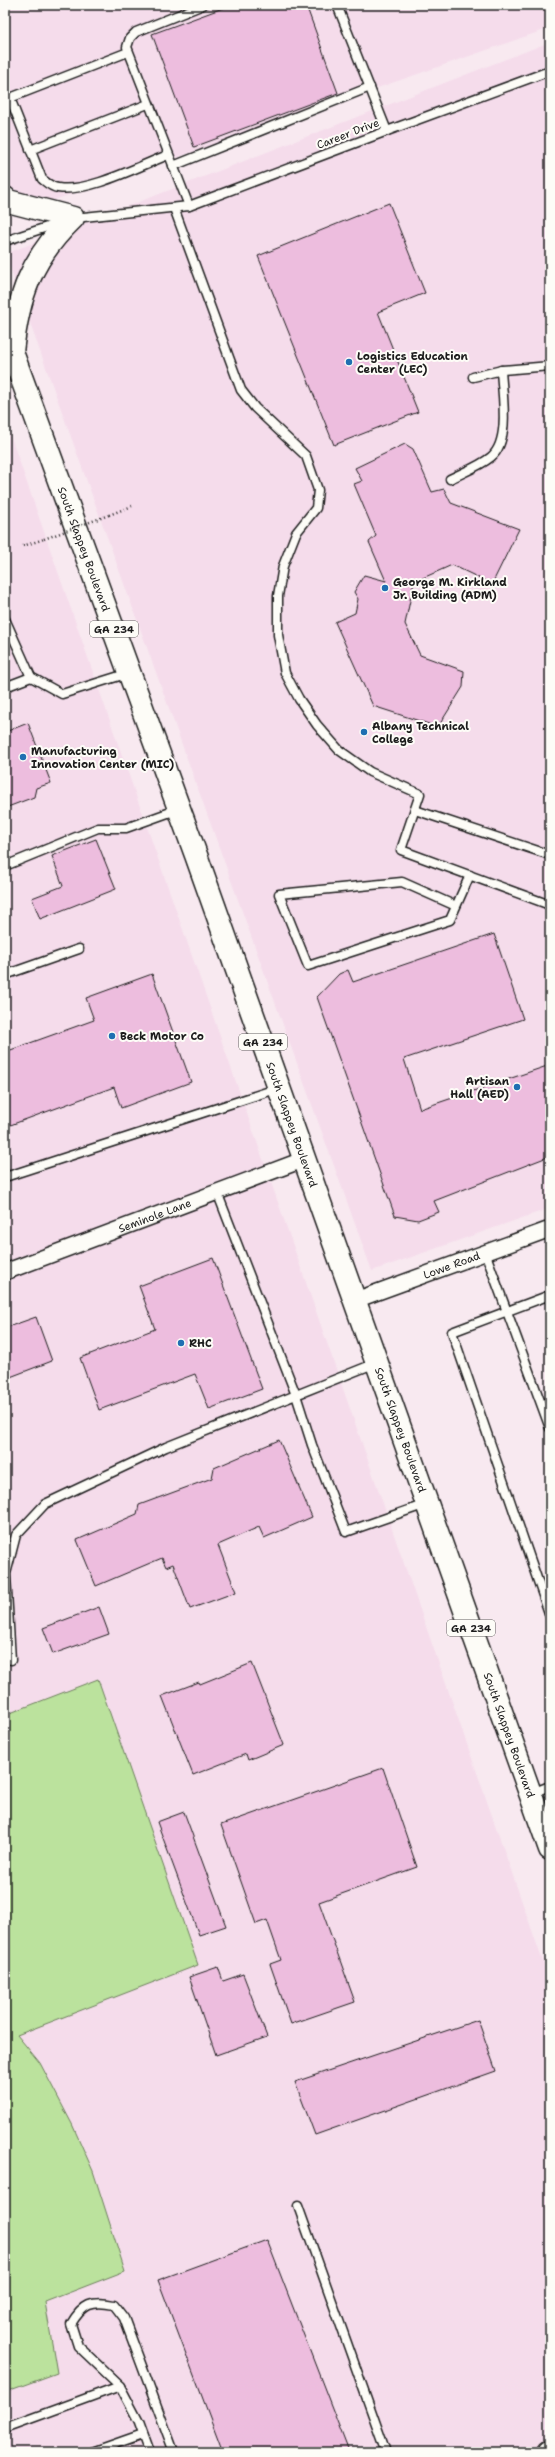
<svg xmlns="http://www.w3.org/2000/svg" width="555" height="2457" viewBox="0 0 555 2457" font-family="'Shantell Sans',sans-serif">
<rect width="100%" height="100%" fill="#f8e9f0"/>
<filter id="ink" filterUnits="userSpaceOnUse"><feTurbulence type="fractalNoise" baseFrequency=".025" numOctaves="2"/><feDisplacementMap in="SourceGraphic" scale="8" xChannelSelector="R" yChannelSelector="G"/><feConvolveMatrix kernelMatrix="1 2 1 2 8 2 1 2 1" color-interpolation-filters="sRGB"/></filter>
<g filter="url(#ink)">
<g fill="#f5dceb">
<path d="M5,5h545v23l-545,189z"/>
<path d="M550,42v1166l-178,63 -367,-1017z"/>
<path d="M5,420l545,1562v470h-545z"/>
</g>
<path fill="#bbe29d" stroke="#6c7f5c" d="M98,1679l100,286 -181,70 23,28 32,61 21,47 32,100 -80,31 12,71 -52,19v-677z"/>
<g fill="#edbdde" stroke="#1c1c1c">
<path d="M231,5h75l32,88 -144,54 -42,-113z"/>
<path d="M389,203l36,90 -47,19 40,100 -84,33 -76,-189z"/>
<path d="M405,444l8,5 19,43 12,-3 7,14 68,26 -27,55 -40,-19 -38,17 -9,42 15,31 44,16 -1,16 -25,40 -65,-21 -38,-84 20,-9 3,-14 -4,-7 10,-17 22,6 -17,-39 7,-6 -22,-52 8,-3 -7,-13z"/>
<path d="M28,723l23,60 -15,5 -2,9 -29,11v-76z"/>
<path d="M96,839l20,50 -76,30 -8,-21 31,-12 -11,-30z"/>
<path d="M494,934l29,85 -119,40 16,50 130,-44v91l-116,45 5,11 -21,8 -23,-4 -78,-219 22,-23 9,-4 5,12z"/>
<path d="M152,974l39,108 -70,26 -7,-21 -109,40v-75l89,-32 -8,-22z"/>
<path d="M213,1258l49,131 -53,20 -14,-35 -96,36 -19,-52 75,-29 -16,-43z"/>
<path d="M36,1317l16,44 -47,18v-51z"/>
<path d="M279,1440l33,77 -48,21 -5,-11 -41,18 18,47 -46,17 -17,-45 -7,3 -4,-9 -66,28 -19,-46 60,-26 2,-9 73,-27 2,-10z"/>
<path d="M99,1607l10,27 -56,20 -10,-26z"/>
<path d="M252,1663l32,82 -36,15 -2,-6 -53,21 -31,-79 37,-14 1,2z"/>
<path d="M383,1768l34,99 -98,35 36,100 -64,22 -21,-60 11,-4 -14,-40 -11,4 -35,-99z"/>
<path d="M184,1812l42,114 -27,9 -42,-113z"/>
<path d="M218,1967l5,14 20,-7 24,63 -51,18 -27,-78z"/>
<path d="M478,2020l18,51 -181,64 -20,-53z"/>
<path d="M267,2240l82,212h-126l-65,-172z"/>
</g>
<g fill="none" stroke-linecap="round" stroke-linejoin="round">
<g stroke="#1c1c1c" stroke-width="11">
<g id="service">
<path d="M128,52l-118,46 32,81c5,4 9,8 16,9 30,5 81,-22 110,-33"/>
<path d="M387,131l157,-58h6"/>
<path d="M30,150l118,-46"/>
<path d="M173,166l197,-79"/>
<path d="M189,206l-62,-159 3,-9 6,-6 67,-27"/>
<path d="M174,208l67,182 14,18 51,48 12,34 -2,18 -20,25 -13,33 -5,30v39l7,38 14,26 18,26 22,25 31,22 50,22 -19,56 149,55"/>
<path d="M74,218l115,-12 198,-75 -50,-126"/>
<path d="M5,241l54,-18"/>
<path d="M473,377l29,-7 48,-4"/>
<path d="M450,479c14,-7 30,-13 41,-22 20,-16 11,-64 10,-87"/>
<path d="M5,619l26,58 31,17 67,-21"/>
<path d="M5,687l26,-10"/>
<path d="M415,810l135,45"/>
<path d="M5,866l93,-38h28l53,-19"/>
<path d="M456,906l-54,-24 -123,12 29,72 142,-46 20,-45"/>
<path d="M5,975l74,-26"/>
<path d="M5,1177l274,-89"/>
<path d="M217,1192l79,203 16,50 34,87 80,-28"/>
<path d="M485,1252l65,176"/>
<path d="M550,1295l-98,37 98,284"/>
<path d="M11,1660l-5,-86 10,-39 29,-31 121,-57 210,-84"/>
<path d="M532,1793l18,-7"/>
<path d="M298,2206l88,246"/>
<path d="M5,2428l115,-42"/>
<path d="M92,2452l51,-18"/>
<path d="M150,2452l-11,-30 -19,-36 -42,-40 -7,-22c12,-20 21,-24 43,-19l10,13 50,134"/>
</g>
</g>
<g stroke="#1c1c1c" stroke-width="18">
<g id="minor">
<path id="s1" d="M5,1272l300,-113"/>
<path id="s2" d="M353,1301l197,-72"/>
</g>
</g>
<g stroke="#1c1c1c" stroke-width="25">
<g id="primary">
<path d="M5,198l3,3 65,17c-42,40 -55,78 -61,134"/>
<path id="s3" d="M5,333l191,522 354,994"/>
<path d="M549,2452h1"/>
</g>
</g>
<g stroke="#1c1c1c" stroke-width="2.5" stroke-dasharray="1 3" stroke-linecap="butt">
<path d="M109,515l23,-9"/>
<path d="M23,546l21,-7"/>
</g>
<use href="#service" stroke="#fdfcf7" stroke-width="8"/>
<use href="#minor" stroke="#fdfcf7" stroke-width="15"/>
<use href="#primary" stroke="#fdfcf7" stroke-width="22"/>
<path stroke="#1c1c1c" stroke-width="2.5" stroke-dasharray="1 3" stroke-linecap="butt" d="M44,539l65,-24"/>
</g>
</g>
<g fill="#1f6fb2" stroke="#fdfcf7" stroke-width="1.5">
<circle cx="349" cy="362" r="4"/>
<circle cx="385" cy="588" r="4"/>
<circle cx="364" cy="732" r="4"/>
<circle cx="23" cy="757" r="4"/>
<circle cx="112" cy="1036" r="4"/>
<circle cx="517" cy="1087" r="4"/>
<circle cx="181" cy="1343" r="4"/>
</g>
<g text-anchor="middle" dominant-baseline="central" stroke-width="4" stroke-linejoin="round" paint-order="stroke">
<g fill="#fdfcf7" stroke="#605f5e" stroke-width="1">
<rect x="90" y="621" width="48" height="16" rx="3"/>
<rect x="239" y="1034" width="48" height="16" rx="3"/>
<rect x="447" y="1620" width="48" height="16" rx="3"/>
</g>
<g font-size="10" font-weight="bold" fill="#1c1c1c">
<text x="114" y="629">GA 234</text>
<text x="263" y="1042">GA 234</text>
<text x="471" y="1628">GA 234</text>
</g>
<g font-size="11" fill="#1c1c1c" stroke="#fdfcf7">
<text transform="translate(348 134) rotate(-21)">Career Drive</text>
<text stroke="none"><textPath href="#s3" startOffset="230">South Slappey Boulevard</textPath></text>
<text stroke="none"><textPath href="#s3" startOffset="842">South Slappey Boulevard</textPath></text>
<text stroke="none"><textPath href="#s1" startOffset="160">Seminole Lane</textPath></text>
<text stroke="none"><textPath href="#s2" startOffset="105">Lowe Road</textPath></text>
<text stroke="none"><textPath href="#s3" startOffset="1166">South Slappey Boulevard</textPath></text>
<text stroke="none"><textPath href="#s3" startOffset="1490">South Slappey Boulevard</textPath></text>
</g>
<g font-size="11" font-weight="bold" fill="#1c1c1c" stroke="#fdfcf7" text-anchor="start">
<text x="357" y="356">Logistics Education<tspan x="357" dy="13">Center (LEC)</tspan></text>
<text x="393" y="582">George M. Kirkland<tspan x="393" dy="13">Jr. Building (ADM)</tspan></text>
<text x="372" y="726">Albany Technical<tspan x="372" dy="13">College</tspan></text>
<text x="31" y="751">Manufacturing<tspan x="31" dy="13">Innovation Center (MIC)</tspan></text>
<text x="120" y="1036">Beck Motor Co</text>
<text x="509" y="1081" text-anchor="end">Artisan<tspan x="509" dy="13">Hall (AED)</tspan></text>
<text x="189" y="1343">RHC</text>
</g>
</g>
<rect width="555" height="2457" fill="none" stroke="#fdfcf7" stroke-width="20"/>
<rect x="10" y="10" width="535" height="2437" fill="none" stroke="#1c1c1c" stroke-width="1.5" filter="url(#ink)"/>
</svg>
